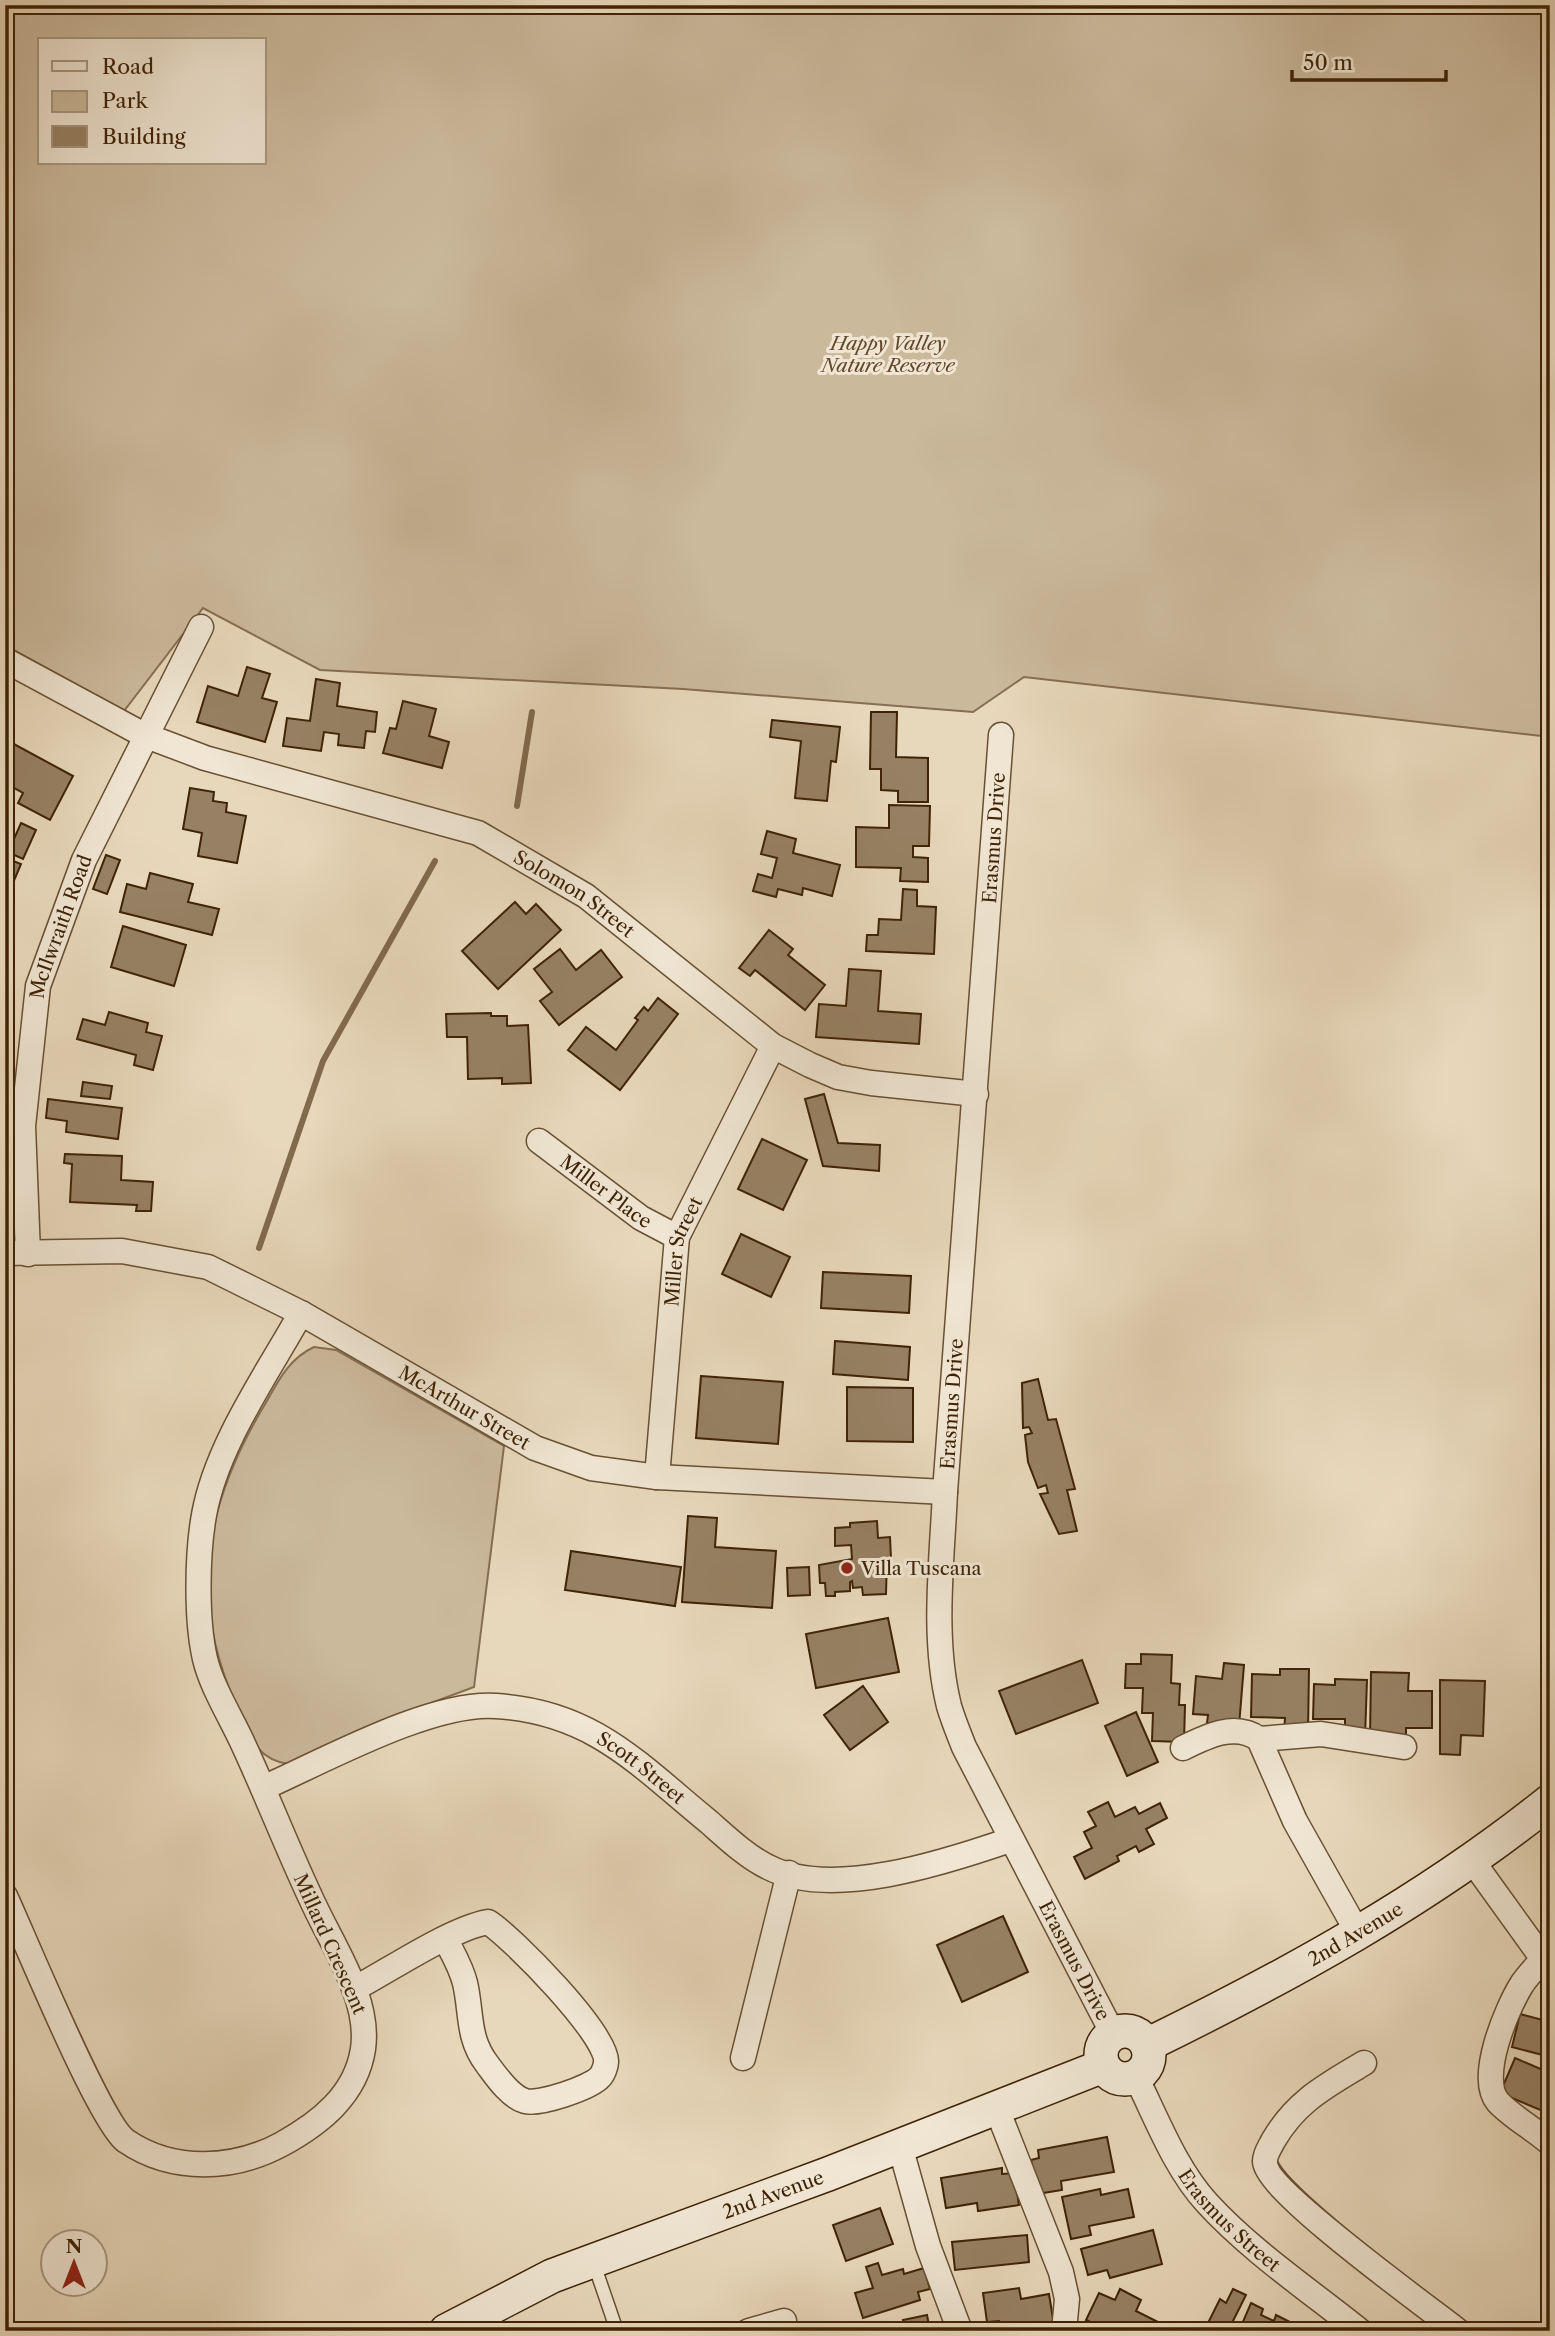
<svg xmlns="http://www.w3.org/2000/svg" width="1555" height="2336" viewBox="0 0 1555 2336" font-family="'Libre Caslon Text',serif">
<rect width="100%" height="100%" fill="#e8d8bb"/>
<filter id="stains"><feTurbulence type="fractalNoise" baseFrequency=".00286" numOctaves="4"/><feColorMatrix values="0 0 0 0 .2 0 0 0 0 .09 0 0 0 0 .02 0 0 0 .5 -.17"/></filter>
<radialGradient id="worn" r=".72"><stop offset=".6" stop-color="#630" stop-opacity="0"/><stop offset="1" stop-color="#630" stop-opacity=".3"/></radialGradient>
<g fill="#cbb99c" stroke="#856e51" stroke-width="2" fill-rule="evenodd">
<path d="M5,5h1545v732l-526,-60 -51,35 -290,-23 -363,-19 -117,-62 -79,103 -119,-66zM40,40h224v123h-224z"/>
<path d="M314,1347l22,3 168,96 -30,241 -67,25 -118,52c-32,-4 -39,-27 -51,-54 -49,-108 -36,-198 23,-299 15,-25 25,-51 53,-64z"/>
</g>
<g fill="none" stroke-linecap="round" stroke-linejoin="round">
<g stroke="#826a4d" stroke-width="6">
<path d="M517,806l15,-94"/>
<path d="M259,1248l64,-187 112,-200"/>
</g>
</g>
<g fill="#978164" stroke="#3f2306" stroke-width="2">
<path d="M247,667l23,7 -8,24 15,4 -12,40 -68,-20 11,-36 30,10z"/>
<path d="M316,679l24,4 -3,23 40,6 -2,20 -9,-1 -2,17 -26,-3 1,-11 -15,-2 -3,19 -38,-5 4,-28 23,3z"/>
<path d="M403,701l33,8 -7,27 20,6 -7,26 -59,-15 7,-25 6,1z"/>
<path d="M871,712h26l-1,45 32,1v44h-30v-11l-17,-1v-21h-11z"/>
<path d="M772,720l68,7 -4,35 -5,-1 -4,40 -32,-3 6,-57 -31,-4z"/>
<path d="M12,743l61,33 -23,44 -32,-17 5,-10 -18,-10v-27z"/>
<path d="M190,788l24,4 -1,9 14,2 -1,9 20,4 -9,47 -39,-7 4,-23 -19,-4z"/>
<path d="M889,805l41,1 -1,40h-16v11l15,1v24l-28,-1 1,-13 -45,-1v-40l33,1z"/>
<path d="M21,823l15,7 -13,29 -13,-6 -2,6 13,5 -8,19 -8,-3v-45l9,4z"/>
<path d="M767,831l29,8 -3,14 47,12 -8,31 -29,-8 -1,7 -24,-6 -2,8 -23,-6 5,-17 14,4 5,-20 -16,-4z"/>
<path d="M106,855l14,5 -13,34 -14,-5z"/>
<path d="M150,873l43,11 -5,18 31,7 -7,26 -92,-23 7,-28 19,5z"/>
<path d="M903,889l14,1v16l19,1 -2,47 -68,-3 1,-16h11l1,-16 22,1z"/>
<path d="M515,902l11,12 10,-10 25,26 -63,59 -36,-38z"/>
<path d="M123,926l63,19 -12,41 -63,-19z"/>
<path d="M769,930l24,19 -5,6 37,30 -20,25 -50,-40 -5,6 -11,-8z"/>
<path d="M560,949l16,21 25,-20 21,27 -63,48 -19,-24 12,-9 -18,-23z"/>
<path d="M849,969l32,2 -3,40 43,3 -2,30 -103,-7 3,-33 27,2z"/>
<path d="M658,998l20,16 -58,76 -52,-40 18,-23 30,23 22,-30 -3,-2 9,-11 4,4z"/>
<path d="M109,1012l39,11 -2,9 16,4 -9,34 -19,-5 2,-10 -59,-16 6,-20 22,6z"/>
<path d="M491,1013v3h16v10l21,-1 3,58 -29,1v-6l-34,1 -1,-42h-20l-1,-23z"/>
<path d="M83,1082l29,4 -2,13 -29,-3z"/>
<path d="M824,1094l14,49 42,2 -1,26 -56,-5 -18,-67z"/>
<path d="M48,1099l74,9 -4,31 -52,-7 1,-11 -21,-3z"/>
<path d="M762,1139l45,21 -24,50 -45,-21z"/>
<path d="M65,1154l57,2 -1,24 32,2 -2,29h-15l1,-6 -67,-3 2,-38 -8,-1z"/>
<path d="M741,1234l49,23 -19,40 -49,-23z"/>
<path d="M823,1272l88,4 -2,37 -88,-5z"/>
<path d="M835,1341l75,6 -2,33 -75,-6z"/>
<path d="M701,1376l82,6 -5,62 -82,-6z"/>
<path d="M1038,1379l10,41 8,-1 19,70 -8,1 10,41 -18,3 -19,-40 8,-1 -2,-8 -8,3 -10,-26 -3,-27 7,-2 -3,-6 -6,1 -1,-45z"/>
<path d="M847,1387l66,1v54l-66,-1z"/>
<path d="M688,1516l29,2 -2,29 61,4 -4,57 -90,-6z"/>
<path d="M877,1521l1,17 12,-1 1,22h-4l-1,35 -23,1 -1,-8 -9,1 -1,-7 -2,1v9l-15,1v4h-9l-1,-13h-5l-1,-18 33,-6 -1,-14 -16,1v-18l15,-1v-4z"/>
<path d="M571,1551l110,16 -6,39 -110,-16z"/>
<path d="M809,1567l1,28 -22,1 -1,-28z"/>
<path d="M888,1618l11,54 -83,16 -10,-54z"/>
<path d="M1141,1654l31,1 -1,28 9,1 -1,21h6l-1,37 -32,-1 1,-28h-11l1,-25h-18l1,-24h15z"/>
<path d="M1082,1660l16,43 -82,31 -17,-43z"/>
<path d="M1224,1663l20,2 -5,61 -32,-3 1,-8 -15,-1 3,-38 26,3z"/>
<path d="M1280,1669h29l-1,64 -24,-1 1,-14 -34,-1 1,-43 28,1z"/>
<path d="M1371,1672l38,1 -1,18h24v37h-26v10h-36z"/>
<path d="M1335,1679l32,1 -2,57h-20v-18h-32l1,-35 21,1z"/>
<path d="M1440,1680l45,1 -2,55 -22,-1 -1,20 -20,-1z"/>
<path d="M863,1686l25,36 -38,28 -26,-35z"/>
<path d="M1136,1712l22,50 -31,14 -22,-50z"/>
<path d="M1108,1802l7,15 20,-10 4,7 21,-11 7,15 -21,11 8,15 -15,8 -3,-6 -19,10 2,5 -34,18 -11,-22 18,-9 -8,-16 12,-6 -8,-14z"/>
<path d="M1003,1916l25,56 -66,30 -25,-57z"/>
<path d="M1520,2014l30,8v35l-38,-10z"/>
<path d="M1515,2058l35,15v41l-50,-21z"/>
<path d="M1107,2137l7,35 -53,9 1,9 -25,4 -6,-34 8,-2 -1,-8z"/>
<path d="M1002,2168v6l12,-1 5,32 -41,6 -1,-8 -31,5 -5,-30z"/>
<path d="M1100,2189l1,6 27,-6 6,28 -45,9 2,9 -20,4 -9,-42z"/>
<path d="M880,2208l13,36 -47,17 -13,-36z"/>
<path d="M1153,2230l9,34 -52,14 -3,-8 -19,5 -7,-26z"/>
<path d="M1027,2235l2,27 -74,8 -3,-28z"/>
<path d="M878,2263l4,12 21,-6 1,5 20,-6 6,21 -12,3 2,8 -57,18 -8,-25 18,-5 -7,-21z"/>
<path d="M1019,2288l2,11 28,-5 5,31 -54,6 -1,-10 -12,1 -4,-29z"/>
<path d="M1120,2289l21,11 -5,11 22,11 -4,9h-44l-24,-11 13,-27 16,7z"/>
<path d="M1233,2289l13,6 -18,36h-24l16,-32 6,4z"/>
<path d="M1251,2303l12,6 -2,6 13,6 2,-6 14,7 -4,9h-47z"/>
<path d="M927,2315l3,16h-33l8,-2 -2,-9z"/>
</g>
<g fill="none" stroke-linecap="round" stroke-linejoin="round">
<g stroke="#695033" stroke-width="15">
<path id="lane" d="M593,2261l24,70"/>
</g>
<g stroke="#695033" stroke-width="27">
<g id="street">
<path id="s1" d="M5,660l139,75 61,23 273,75 108,63 187,150 37,19 28,12 33,6 105,11"/>
<path id="s2" d="M1001,735l-56,757c-3,69 -13,146 4,214 4,14 10,28 15,41l149,287"/>
<path id="s3" d="M539,1141l102,77 36,19"/>
<path id="s4" d="M5,1253l117,-2 86,16 93,46 234,135 56,20 66,9 288,15"/>
<path id="s5" d="M28,1254l-5,-128 15,-140 46,-126 117,-233"/>
<path id="s6" d="M657,1477l20,-240 96,-191"/>
<path d="M1259,1739l62,-5 83,13"/>
<path d="M1183,1748c24,-12 52,-26 76,-9l36,82 63,112"/>
<path id="s7" d="M263,1788c61,-27 169,-87 233,-82 97,6 142,58 213,116 17,15 38,35 59,45 63,33 178,-5 242,-27"/>
<path d="M1471,1859l72,100c-7,8 -15,16 -21,25 -15,24 -45,94 -24,118 14,15 36,27 52,41"/>
<path d="M5,1896c19,41 95,227 121,245 47,32 108,29 156,3 38,-21 74,-49 81,-95 7,-48 -27,-98 -47,-140 -26,-54 -47,-109 -72,-163 -12,-27 -32,-58 -39,-87 -9,-39 -8,-105 -1,-144 12,-69 63,-141 97,-202"/>
<path d="M354,1989c36,-19 96,-60 134,-67 24,15 121,114 118,140 0,4 -3,12 -6,15 -10,11 -61,28 -75,24 -15,-4 -29,-25 -38,-37 -20,-26 -15,-51 -22,-81 -4,-16 -12,-29 -19,-43"/>
<path d="M743,2058l46,-185"/>
<path d="M1364,2063c-38,23 -68,38 -91,78 -3,6 -8,13 -8,20 -2,28 164,147 193,170"/>
<path id="s8" d="M1136,2077c21,42 39,91 71,126 45,49 102,87 153,128"/>
<path d="M997,2109l64,163 6,27 -3,32"/>
<path d="M900,2146l28,100 32,85"/>
<path d="M749,2331l35,-10"/>
</g>
</g>
<g stroke="#3f2306" stroke-width="36">
<g id="secondary">
<circle cx="1125" cy="2055" r="24"/>
<path id="s9" d="M1147,2045c141,-69 280,-145 403,-244"/>
<path id="s10" d="M446,2331l106,-55 276,-102 275,-108"/>
</g>
</g>
<use href="#lane" stroke="#f0e6d3" stroke-width="12"/>
<use href="#street" stroke="#f0e6d3" stroke-width="24"/>
<use href="#secondary" stroke="#f0e6d3" stroke-width="33"/>
</g>
<circle fill="#8f2418" stroke="#f0e6d3" stroke-width="2.5" cx="847" cy="1568" r="7"/>
<g text-anchor="middle" dominant-baseline="central" stroke-width="6" stroke-linejoin="round" paint-order="stroke">
<g font-size="19" font-style="italic" fill="#62482c" stroke="#f0e6d3">
<text x="888" y="343">Happy Valley<tspan x="888" dy="22">Nature Reserve</tspan></text>
</g>
<g font-size="19" fill="#3f2306" stroke="#f0e6d3">
<text transform="translate(994 838) rotate(-86)">Erasmus Drive</text>
<text stroke="none"><textPath href="#s1" startOffset="620">Solomon Street</textPath></text>
<text stroke="none"><textPath href="#s5" startOffset="332">McIlwraith Road</textPath></text>
<text stroke="none"><textPath href="#s3" startOffset="84">Miller Place</textPath></text>
<text stroke="none"><textPath href="#s6" startOffset="228">Miller Street</textPath></text>
<text transform="translate(952 1404) rotate(-86)">Erasmus Drive</text>
<text stroke="none"><textPath href="#s4" startOffset="497">McArthur Street</textPath></text>
<text stroke="none"><textPath href="#s7" startOffset="410">Scott Street</textPath></text>
<text stroke="none"><textPath href="#s9" startOffset="236">2nd Avenue</textPath></text>
<text transform="translate(330 1944) rotate(66)">Millard Crescent</text>
<text stroke="none"><textPath href="#s2" startOffset="1258">Erasmus Drive</textPath></text>
<text stroke="none"><textPath href="#s10" startOffset="355">2nd Avenue</textPath></text>
<text stroke="none"><textPath href="#s8" startOffset="173">Erasmus Street</textPath></text>
</g>
<g font-size="19" fill="#3f2306" stroke="#f0e6d3" text-anchor="start">
<text x="861" y="1568">Villa Tuscana</text>
</g>
</g>
<rect width="1555" height="2336" fill="none" stroke="#e8d8bb" stroke-width="28"/>
<rect x="7" y="7" width="1541" height="2322" fill="none" stroke="#3f2306" stroke-width="3.5"/>
<rect x="14" y="14" width="1527" height="2308" fill="none" stroke="#3f2306" stroke-width="2"/>
<rect x="38" y="38" width="228" height="126" fill="#f0e6d3" stroke="#a99881" stroke-width="2"/>
<rect x="52" y="61" width="35" height="10" fill="#f0e6d3" stroke="#a99881" stroke-width="2"/>
<text x="102" y="74" font-size="21" fill="#3f2306">Road</text>
<rect x="52" y="91" width="35" height="21" fill="#cbb99c" stroke="#a99881" stroke-width="2"/>
<text x="102" y="108" font-size="21" fill="#3f2306">Park</text>
<rect x="52" y="126" width="35" height="21" fill="#978164" stroke="#a99881" stroke-width="2"/>
<text x="102" y="144" font-size="21" fill="#3f2306">Building</text>
<g transform="translate(74 2263)"><circle r="33" fill="#f0e6d3" stroke="#a99881" stroke-width="2"/>
<path d="M0-5L12 26L0 18L-12 26Z" fill="#8f2418"/>
<text y="-10" font-size="19" font-weight="bold" text-anchor="middle" fill="#3f2306">N</text>
</g>
<path d="M1292 70v10h154v-10" fill="none" stroke="#3f2306" stroke-width="3.5"/>
<text x="1303" y="70" font-size="21" fill="#3f2306" stroke="#f0e6d3" stroke-width="5" paint-order="stroke">50 m</text>
<rect width="100%" height="100%" filter="url(#stains)"/>
<rect width="100%" height="100%" fill="url(#worn)"/>
</svg>
